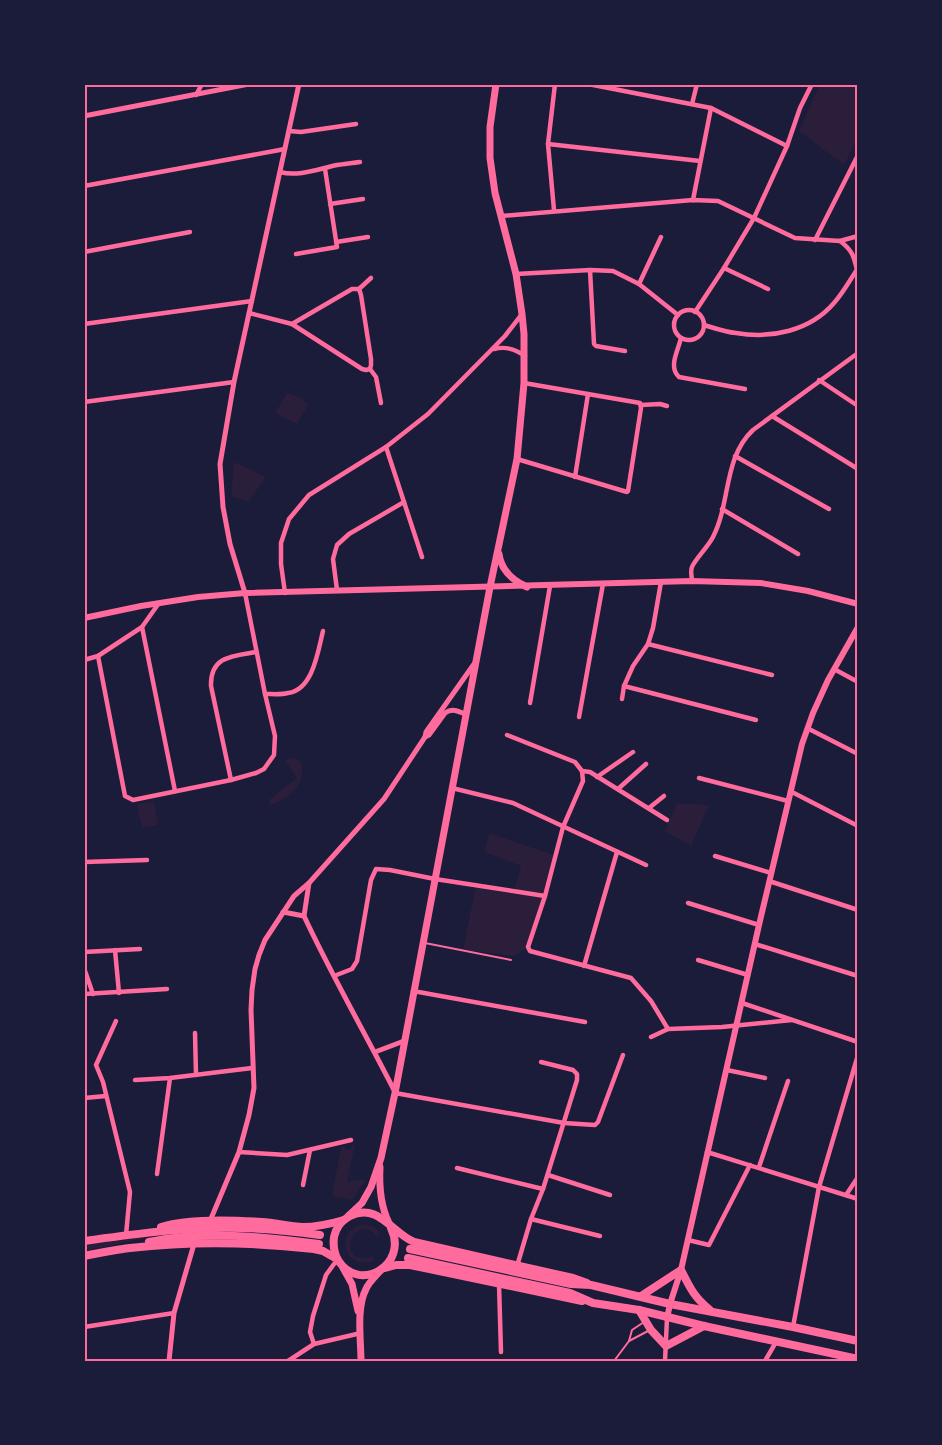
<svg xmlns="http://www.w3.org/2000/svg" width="942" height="1445" viewBox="0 0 942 1445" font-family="'Space Grotesk',sans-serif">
<rect width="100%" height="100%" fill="#1b1b3a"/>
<g fill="#2a1e3b">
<path d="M820,84h38v54l-14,27 -45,-34z"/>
<path d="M287,393l13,4 8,8 -11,19 -22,-11z"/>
<path d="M234,462l32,15 -17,24 -17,-4v-11z"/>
<path d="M294,757l7,5c6,21 -12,39 -32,43v-5l28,-22 -12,-18z"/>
<path d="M154,801l4,24 -16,3 -5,-24z"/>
<path d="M677,803l32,2 -18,41 -26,-15z"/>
<path d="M489,833l65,22 -26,92 -14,9 -51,-6 13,-65 38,6 7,-25 -37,-14z"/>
<path d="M355,1144l-8,38 18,-3 -1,3 -12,18 -20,-4 9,-49h4l2,3 4,-1 1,-3z"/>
<path d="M366,1224l6,2 8,6 -1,3 -2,1c-18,-21 -39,12 -19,21 6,2 10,1 14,-1l2,2 -1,3c-30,11 -40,-34 -7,-37z"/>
<path d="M156,1236l-72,15v-6l29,-5z"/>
</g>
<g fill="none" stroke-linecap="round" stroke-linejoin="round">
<g stroke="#ff6b9d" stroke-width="2">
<path d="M425,943l86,17"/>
<path d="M629,1341l19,-10"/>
<path d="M614,1361l15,-20 3,-11 12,-8"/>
</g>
<g stroke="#ff6b9d" stroke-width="4.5">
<path d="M588,84l123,24 76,38"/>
<path d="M196,95l6,-11"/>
<path d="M692,104l5,-20"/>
<path d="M289,131l12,1 55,-8"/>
<path d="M548,144l152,17"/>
<path d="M280,172c19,5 38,-3 57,-7 7,-1 16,-2 23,-3"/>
<path d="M84,186l201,-37"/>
<path d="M693,200l18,-92"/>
<path d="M330,204l33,-5"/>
<path d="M554,210l-6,-66 7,-60"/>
<path d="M501,216l192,-16 25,1 77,37 45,3 18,-5"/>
<path d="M815,240l43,-85"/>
<path d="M840,241c12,9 14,15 17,29"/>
<path d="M336,242l32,-5"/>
<path d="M84,252l106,-20"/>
<path d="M296,254l41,-7 -12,-78"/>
<path d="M724,268l44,21"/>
<path d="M590,270l4,74 2,2 29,5"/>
<path d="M516,274l74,-4 23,1 26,13 39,31"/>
<path d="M639,284l22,-47"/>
<path d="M359,289l2,6 10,64v6l-1,4 6,8 5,26"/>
<circle cx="689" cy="325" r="15"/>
<path d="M695,312l29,-44 30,-50 33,-72 13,-38 12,-24"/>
<path d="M249,313l43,11 70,45 4,1 4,-1"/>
<path d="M84,324l168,-23"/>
<path d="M292,324l60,-35h7l12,-11"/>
<path d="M704,325c10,3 21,7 32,8 35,6 74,-2 98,-30 9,-10 16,-23 24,-35"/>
<path d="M681,338c-3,13 -13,29 -2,39l66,12"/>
<path d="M494,349c12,-3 21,0 31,7"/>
<path d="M819,380l39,26"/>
<path d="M84,402l150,-20"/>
<path d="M641,405l19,-1 7,2"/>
<path d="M772,416l86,53"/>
<path d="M386,447l36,110"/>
<path d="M735,456l94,53"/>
<path d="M517,459l110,33 1,-1 13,-83 -1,-5 -116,-20"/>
<path d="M575,477l13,-83"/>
<path d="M722,509l76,45"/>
<path d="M692,581c0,-4 -2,-10 0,-14 3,-8 16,-20 21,-30 18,-35 10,-79 40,-107l105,-77"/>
<path d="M337,590l-4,-31 4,-14 12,-11 55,-32"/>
<path d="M285,593l-4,-29v-21l8,-24 20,-24 77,-48 42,-33 77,-78 17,-22"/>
<path d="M142,627l33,164"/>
<path d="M648,644l124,31"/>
<path d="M98,656l27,140 8,4 98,-20 25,-7 8,-4 10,-14 1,-19 -10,-42 -20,-101"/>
<path d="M84,660l14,-4 44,-29 17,-24"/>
<path d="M834,669l24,13"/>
<path d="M624,686l132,34"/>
<path d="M265,694c7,0 16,1 23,-1 25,-3 30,-42 35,-62"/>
<path d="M622,699l2,-13 9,-20 15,-22 5,-16 8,-46"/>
<path d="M530,703l20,-117"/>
<path d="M579,717l24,-133"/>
<path d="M807,728l51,26"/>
<path d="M507,735l68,27 7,9"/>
<path d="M582,771l1,10 -20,46 -18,69 -17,51 2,4 101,27 20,23 17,28"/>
<path d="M582,771l8,1 77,48"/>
<path d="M597,777l36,-25"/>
<path d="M699,778l89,23"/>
<path d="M231,780l-20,-94c-1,-30 22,-30 45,-34"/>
<path d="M452,788l61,15 133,62"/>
<path d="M618,789l28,-25"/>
<path d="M790,791l68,35"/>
<path d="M649,808l15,-12"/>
<path d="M715,856l56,17"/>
<path d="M84,862l63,-2"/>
<path d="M769,881l89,29"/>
<path d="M688,903l71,22"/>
<path d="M755,944l103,32"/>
<path d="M115,950l4,43"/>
<path d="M84,952l56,-3"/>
<path d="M698,960l50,15"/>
<path d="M584,966l33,-114"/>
<path d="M84,968l9,26"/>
<path d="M334,976l18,-7 5,-8 14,-81 5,-11 14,1 45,9 110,17"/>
<path d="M413,991l172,31"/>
<path d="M84,994l83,-5"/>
<path d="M742,1003l116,39"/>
<path d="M116,1021l-20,44 7,17 27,110 -4,43"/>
<path d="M195,1033l1,42"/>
<path d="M651,1037l17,-8 54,-2 70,-7"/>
<path d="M727,1070l38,8"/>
<path d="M135,1080l35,-2 82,-10"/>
<path d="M395,1093l169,30 31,2 3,-3 25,-67"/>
<path d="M84,1098l22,-2"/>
<path d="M239,1152l48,3 64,-15"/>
<path d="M707,1152l151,47"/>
<path d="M759,1167l29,-86"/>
<path d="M457,1168l86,21"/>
<path d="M157,1174l13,-96"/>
<path d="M548,1175l62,20"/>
<path d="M303,1185l7,-35"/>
<path d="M846,1195l12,-18"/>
<path d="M531,1219l69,17"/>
<path d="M688,1240l21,5 41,-80"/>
<path d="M517,1266l14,-47 12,-30 34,-109v-6l-4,-4 -32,-8"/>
<path d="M499,1284l2,68"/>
<path d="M84,1327l90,-14"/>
<path d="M793,1327l26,-140 39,-132"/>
<path d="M314,1344l-4,-12 3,-16 13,-41 8,-11 5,-4"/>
<path d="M288,1361l26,-17 47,-11"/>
<path d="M665,1361l2,-43"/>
<path d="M765,1361l11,-19"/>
</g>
<g stroke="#ff6b9d" stroke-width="5">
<path d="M84,116l165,-32"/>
<path d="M245,593l-15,-49 -7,-37 -3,-43 14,-82 65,-298"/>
<path d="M425,737l1,-5 48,-68"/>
<path d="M283,912l21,4c28,60 61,117 91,176"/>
<path d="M304,916l5,-33"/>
<path d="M375,1052l29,-11"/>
<path d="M210,1221l29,-69 10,-37 5,-27 -3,-78 1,-20 3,-21 4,-14 6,-15 29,-44 15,-13 75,-84 41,-62 4,-2 16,-22c7,-5 13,-2 20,1"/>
<path d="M169,1361l5,-48 20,-69"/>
</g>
<g stroke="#ff6b9d" stroke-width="6">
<path d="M84,618l57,-12 57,-9 47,-4 447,-12 69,2 47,8 50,13"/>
<path d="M667,1318l3,-14 11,-34 78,-345 43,-181 11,-31 15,-33 30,-53"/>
</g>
<g stroke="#ff6b9d" stroke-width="7">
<path d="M499,554c2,16 13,26 28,33"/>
<path d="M380,1167c-1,19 0,38 9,56"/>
<path d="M348,1216l14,-13 9,-16 10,-29 14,-65 95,-506 27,-128 7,-76v-49l-2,-20 -6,-40 -21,-81 -5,-35v-31l6,-43"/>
<path d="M343,1268l9,16 6,27"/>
<path d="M361,1361c0,-21 -5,-53 5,-72 3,-7 10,-13 15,-19"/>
</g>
<g stroke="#ff6b9d" stroke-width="8">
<path d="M161,1227c28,-9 71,-7 101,-5 13,1 27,4 41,5 14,0 27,-3 41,-7"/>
<path d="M391,1228c18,37 -32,66 -53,32 -4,-7 -5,-15 -4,-23 2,-9 8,-17 16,-21 28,-14 42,17 64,26l159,36 14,5"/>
<path d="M84,1241c43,-6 86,-12 130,-13 35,-1 71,2 106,7"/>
<path d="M149,1242c56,-12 114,-5 170,2"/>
<path d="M410,1249l161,35 20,1 79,19 123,23 65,14"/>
<path d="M84,1256c15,-3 30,-6 46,-8 61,-7 123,-6 184,1l9,2 14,8"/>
<path d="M408,1258l162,35 23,10 46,7 65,16 154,33"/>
<path d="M385,1268l11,-3h14l172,36"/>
<path d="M641,1296l40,-26c9,18 13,27 29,40"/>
<path d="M639,1310l12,20 15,16 38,-20"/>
</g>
</g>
<rect width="942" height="1445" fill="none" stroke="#1b1b3a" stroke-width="171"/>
<rect x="86" y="86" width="770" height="1274" fill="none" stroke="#ff6b9d" stroke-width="2"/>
</svg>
